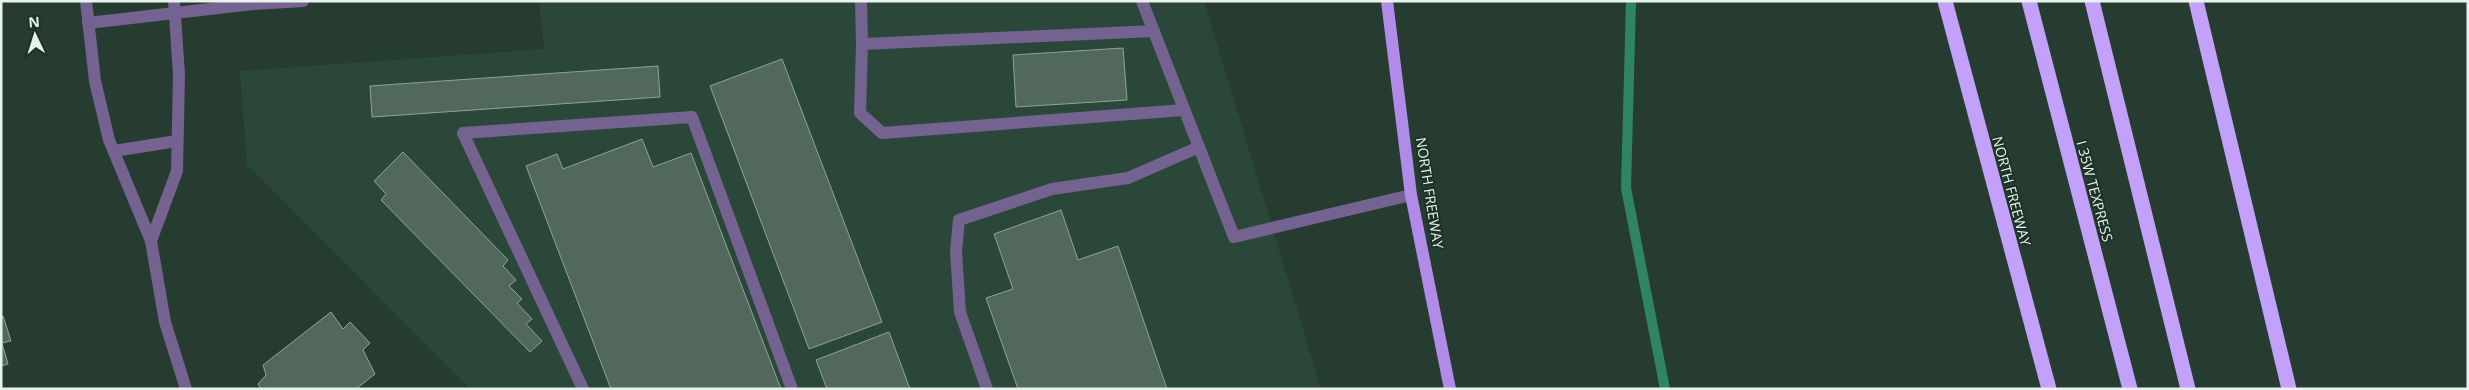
<svg xmlns="http://www.w3.org/2000/svg" width="2469" height="390" viewBox="0 0 2469 390" font-family="'Open Sans',sans-serif">
<rect width="100%" height="100%" fill="#273c31"/>
<path fill="#2b4739" d="M539,1h665l117,388h-851l-223,-224 -7,-94 304,-22z"/>
<g fill="none" stroke-linecap="round" stroke-linejoin="round">
<path stroke="#308561" stroke-width="10" d="M1631,1l-5,187 39,201"/>
</g>
<g fill="#52685d" stroke="#8da598">
<path d="M1123,48l4,52 -111,7 -3,-52z"/>
<path d="M782,59l100,263 -73,27 -99,-263z"/>
<path d="M658,66l2,31 -288,20 -2,-31z"/>
<path d="M642,139l11,28 38,-14 90,236h-170l-85,-223 31,-12 6,15z"/>
<path d="M403,152l105,108 -5,6 13,14 -7,6 13,13 -5,4 15,16 -6,5 16,17 -12,11 -149,-152 5,-6 -12,-13z"/>
<path d="M1061,210l17,50 40,-14 49,143h-149l-32,-91 27,-9 -19,-55z"/>
<path d="M331,312l12,17 7,-7 20,21 -7,7 12,24 -19,15h-95l-3,-5 8,-9 -3,-10z"/>
<path d="M3,316l8,25 -9,2 6,21 -7,2v-49z"/>
<path d="M889,332l21,57h-83l-11,-29z"/>
</g>
<g fill="none" stroke-linecap="round" stroke-linejoin="round">
<g stroke="#746290" stroke-width="12">
<path d="M86,1l9,80 14,59 42,101 14,81 21,67"/>
<path d="M253,1v3l50,-3"/>
<path d="M861,1l1,43 292,-13"/>
<path d="M1142,1l92,236 177,-42"/>
<path d="M88,23l165,-19"/>
<path d="M862,44l-2,69 22,20 302,-23"/>
<path d="M114,151l63,-10"/>
<path d="M151,241l26,-70 2,-96 -5,-74"/>
<path d="M583,389l-120,-256 229,-16 100,272"/>
<path d="M987,389l-27,-77 -4,-60 3,-32 93,-31 76,-11 71,-31"/>
</g>
<path stroke="#b08be7" stroke-width="12" d="M1387,1l24,194 39,194"/>
<g stroke="#c3a1fa" stroke-width="15">
<path d="M1945,1l104,388"/>
<path d="M2029,1l101,388"/>
<path d="M2092,1l96,388"/>
<path d="M2196,1l93,388"/>
</g>
</g>
<g text-anchor="middle" dominant-baseline="central" stroke-width="4" stroke-linejoin="round" paint-order="stroke">
<g font-size="14" fill="#e7f3ec" stroke="#1d3227">
<text transform="translate(2012 191) rotate(75)">NORTH FREEWAY</text>
<text transform="translate(2095 191) rotate(75)">I 35W TEXPRESS</text>
<text transform="translate(1430 193) rotate(81)">NORTH FREEWAY</text>
</g>
</g>
<rect width="2469" height="390" fill="none" stroke="#e7f3ec" stroke-width="5"/>
<g transform="translate(35 35) rotate(356)" stroke="#1d3227" stroke-width="4" paint-order="stroke">
<path d="M0-4L9 19L0 12L-9 19Z" fill="#e7f3ec"/>
<text y="-8" font-size="14" font-weight="bold" text-anchor="middle" fill="#e7f3ec">N</text>
</g>
</svg>
